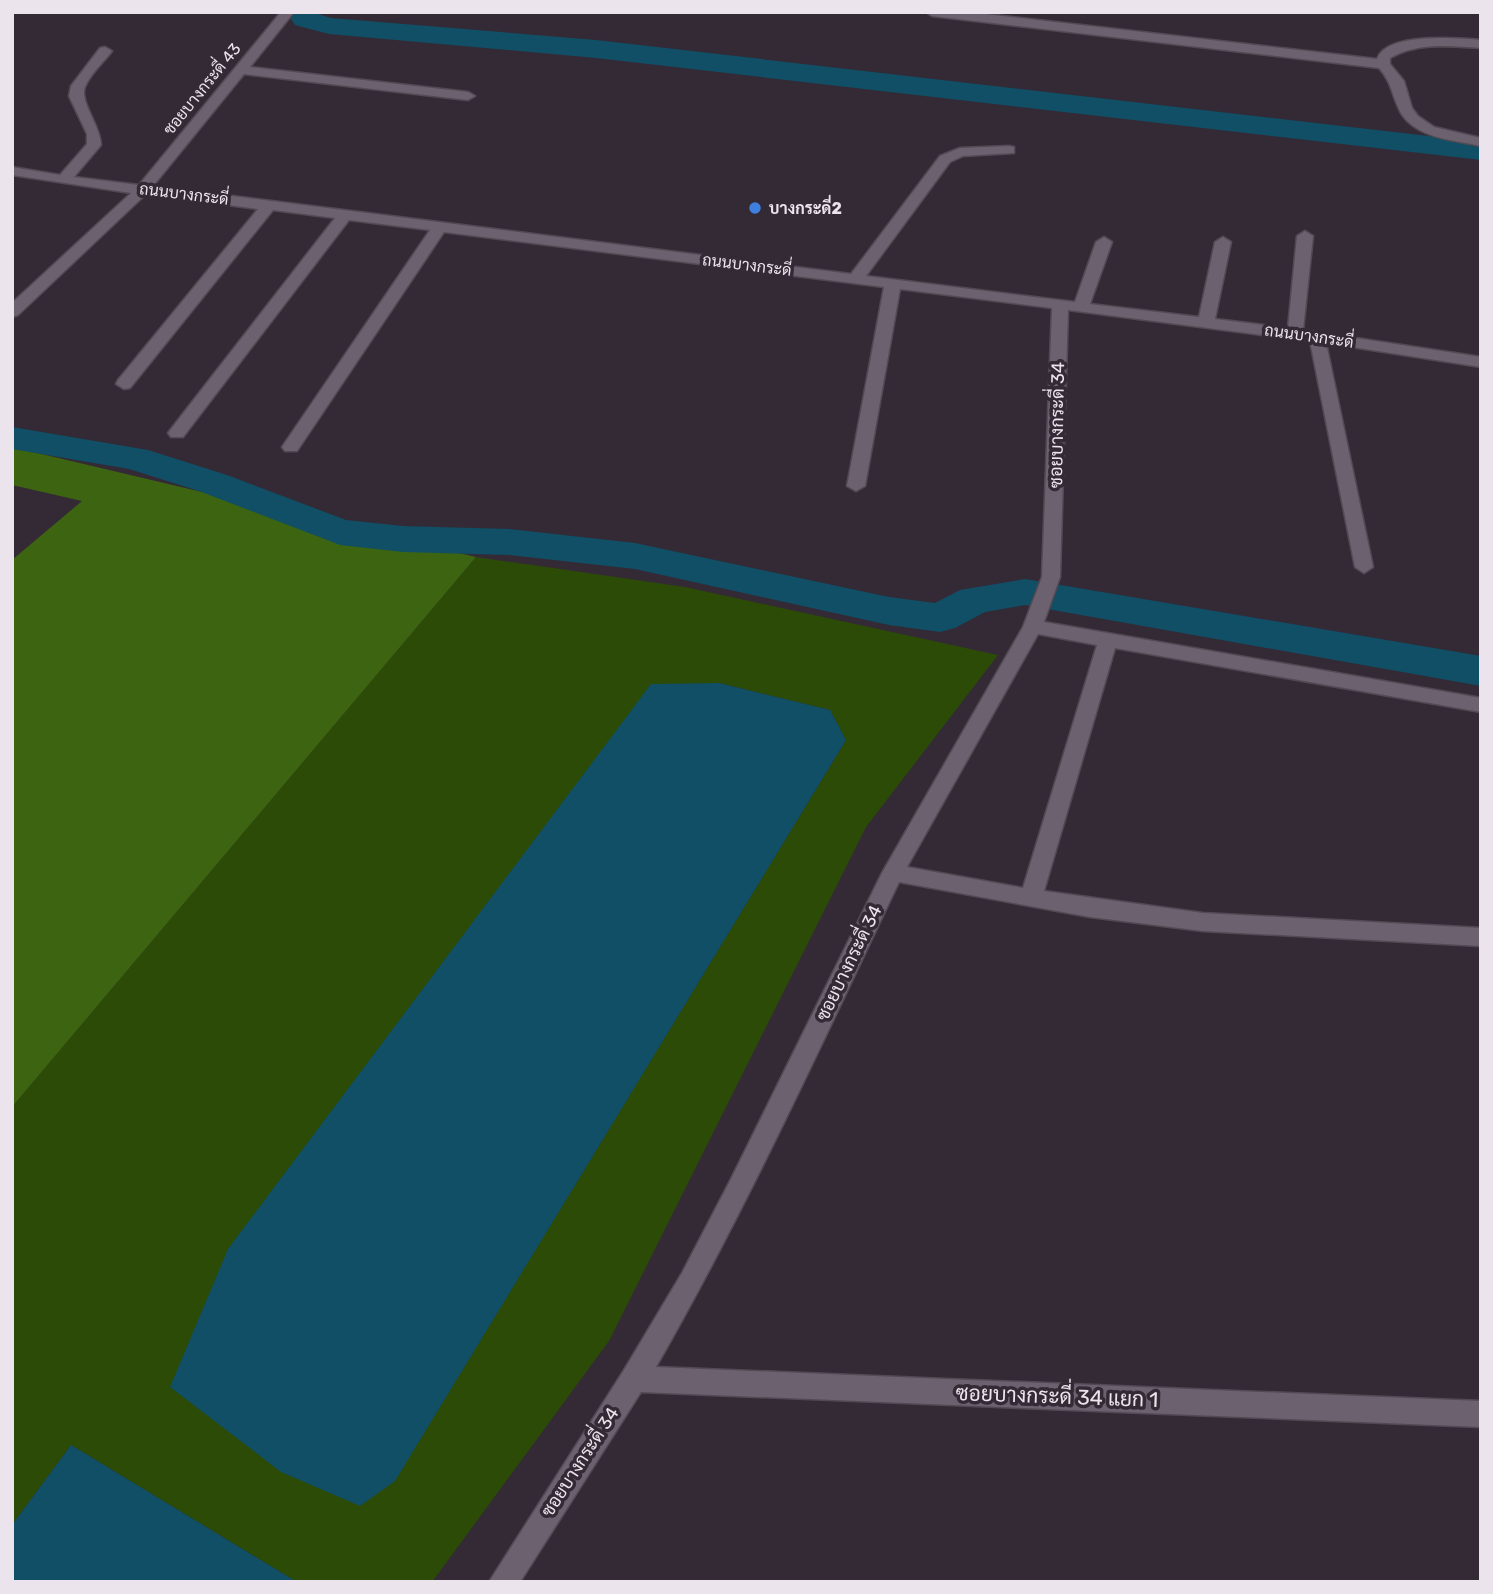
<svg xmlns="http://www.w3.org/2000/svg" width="1493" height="1594" viewBox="0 0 1493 1594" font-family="Rubik,Sarabun,sans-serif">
<rect width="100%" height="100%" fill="#332a36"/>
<path fill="#2c4b07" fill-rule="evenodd" d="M476,557l209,30 313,68 -132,172 -257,514 -177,241h-135l-226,-137 -59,80v-418zM719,683l111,27 16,30 -451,740z"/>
<path fill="#3d6411" d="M12,447l464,110 -464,550v-547l70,-59 -70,-16z"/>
<g fill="#104f65">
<path d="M719,683l111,27 16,30 -451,741 -35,25 -79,-34 -111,-85 58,-138 423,-565z"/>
<path d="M71,1445l226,137h-285v-57z"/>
</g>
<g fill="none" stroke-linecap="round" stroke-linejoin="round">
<g fill="#104f65" fill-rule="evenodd">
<path d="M312,12l19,6 265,22 885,102v18l-885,-102 -267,-24 -34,-9 -4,-6 4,-6z"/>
<path d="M12,427l136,23 79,25 119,45 57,6 106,3 126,14 254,54 46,6 25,-13 65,-11 456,77v30l-456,-81 -40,7 -30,16 -15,4 -51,-7 -254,-56 -126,-14 -106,-3 -63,-7 -141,-54 -70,-22 -117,-20z"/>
</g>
<g stroke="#514953" stroke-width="3">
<g id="minor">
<path d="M281,12h13l-44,55 218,25 7,4 -7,4 -224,-26 -91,112 698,88 89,-118 20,-8 49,-2 5,1v6l-51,3 -13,6 -84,114 209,26 21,-60 8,-5 8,5 -22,62 109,13 16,-75 8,-5 8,5 -16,77 73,9 9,-92 8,-5 8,5 -10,94 178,27v10l-155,-24 47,224 -9,6 -9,-6 -45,-226 -242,-31 -8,267 -16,45 437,76v14l-366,-64 -71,243 159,22 278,15v18l-278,-15 -113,-14 -191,-35c-78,163 -153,328 -243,485l825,34v26l-840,-35 -121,190h-31l135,-212 58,-97 49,-94 151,-306 141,-246 19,-50 10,-269 -152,-19 -35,197 -9,5 -9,-5 37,-199 -440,-55 -147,219h-12l-3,-4 148,-217 -81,-10 -166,217h-12l-3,-4 3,-4 164,-211 -62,-8 -143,178 -6,1 -8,-5 2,-4 140,-171 -112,-15 -128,121 -6,2v-14l119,-110 -119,-18v-8l48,8 27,-31v-10l-18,-38 2,-10 29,-38 5,-1 7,4c-8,11 -22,23 -27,36 -6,14 16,40 16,58l-27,32 65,8zM1038,634l59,11 -74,243 -116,-21z"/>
<path d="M926,12h42l409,47c9,-27 81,-21 104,-19v8c-31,-2 -63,-6 -91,10v6l14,17 8,27 6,8 16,11 47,11v8c-28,-6 -71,-8 -83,-39 -7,-16 -7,-25 -19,-39l-447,-52z"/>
</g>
</g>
<use href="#minor" fill="#6c616f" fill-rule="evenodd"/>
</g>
<circle fill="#3f7fe0" stroke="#332a36" stroke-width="2.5" cx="755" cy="208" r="7"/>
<g text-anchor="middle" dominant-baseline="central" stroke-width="7" stroke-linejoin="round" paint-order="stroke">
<g font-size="16" fill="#ebe4ec" stroke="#332a36">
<text transform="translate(202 89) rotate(-51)">ซอยบางกระดี่ 43</text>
<text transform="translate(184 194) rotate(7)">ถนนบางกระดี่</text>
<text transform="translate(747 265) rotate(7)">ถนนบางกระดี่</text>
<text transform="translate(1309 336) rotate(8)">ถนนบางกระดี่</text>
</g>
<g font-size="16" font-weight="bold" fill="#ebe4ec" stroke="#332a36" text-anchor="start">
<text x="769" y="208">บางกระดี่2</text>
</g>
<g font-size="18" fill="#ebe4ec" stroke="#332a36">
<text transform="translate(1057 425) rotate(-89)">ซอยบางกระดี่ 34</text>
<text transform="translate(849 963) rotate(-64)">ซอยบางกระดี่ 34</text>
<text transform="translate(580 1462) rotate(-57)">ซอยบางกระดี่ 34</text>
</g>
<g font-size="21" fill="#ebe4ec" stroke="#332a36">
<text transform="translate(1057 1396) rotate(2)">ซอยบางกระดี่ 34 แยก 1</text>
</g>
</g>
<rect width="1493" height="1594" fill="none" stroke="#ebe4ec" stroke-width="28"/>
</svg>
